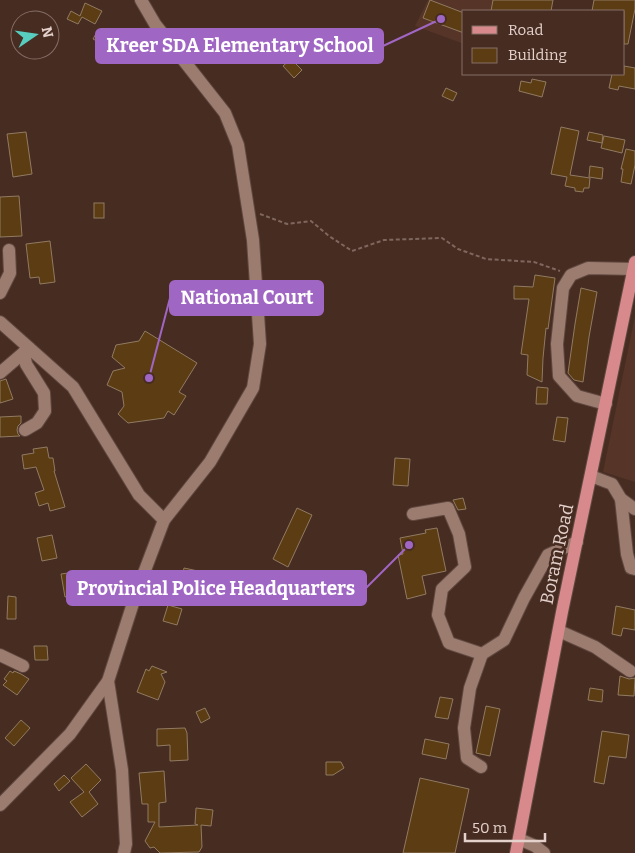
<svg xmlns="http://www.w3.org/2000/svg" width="635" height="853" viewBox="0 0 635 853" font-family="Bitter,serif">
<rect width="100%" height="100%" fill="#472c22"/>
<g fill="#563427">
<path d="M428,0h90l-2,11h-52v33l-49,-18z"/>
<path d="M635,316v166l-32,-10z"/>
</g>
<g fill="#5c3c13" stroke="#907b62">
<path d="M430,0l34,13v20l-41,-15z"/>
<path d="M493,0h60l-2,11h-60z"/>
<path d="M594,0h41v9l-7,35h-4v-33h-32z"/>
<path d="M85,3l17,8 -7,13 -13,-7 -4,7 -11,-5 4,-8 9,5z"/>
<path d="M98,30l14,8 -4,9 -15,-8z"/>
<path d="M291,59l11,11 -8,8 -11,-12z"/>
<path d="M624,66l11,2v21l-16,-3 -1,4 -9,-2 3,-14h12z"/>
<path d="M532,79l14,3 -4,15 -23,-6 2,-10 10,2z"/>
<path d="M446,88l11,5 -4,8 -11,-5z"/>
<path d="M561,127l18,4 -9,44 20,3 -1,10h-5l-1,4 -8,-1v-3l-10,-2 2,-9 -16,-3z"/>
<path d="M26,132l6,42 -19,3 -6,-43z"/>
<path d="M589,132l14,3 -1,8 -15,-3z"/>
<path d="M604,136l21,4 -3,13 -21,-5z"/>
<path d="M626,149l9,2v14l-4,19 -10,-2 2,-13h-2z"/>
<path d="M590,166l13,2 -1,11 -13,-2z"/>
<path d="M19,196l3,40 -22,1v-40z"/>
<rect x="94" y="203" width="10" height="15"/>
<path d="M50,241l5,41 -15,2 -1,-7 -9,1 -4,-34z"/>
<path d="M535,275l20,3 -7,51 -2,-1 -3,30 -1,24 -15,-7 1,-20 -7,-1 8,-55h-15v-13l19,1z"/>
<path d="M581,288l16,4 -8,45 -6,45 -9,-2 -6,-7 7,-49z"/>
<path d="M145,331l52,32 -18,29 7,4 -12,19 -6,-4 -4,7 -36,5 -10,-9 6,-8 -2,-14 -15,-7 6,-14 12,-3 -13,-11 4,-12 23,-4z"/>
<path d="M6,379l7,20 -13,4v-22z"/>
<path d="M537,387l11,1 -1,16h-11z"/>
<path d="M21,416v7l-3,3 -1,4 1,4 2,2 -20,1v-20z"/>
<path d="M557,417l11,1 -3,24 -12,-2z"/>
<path d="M47,447l2,11h4l2,13h-1l11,36 -15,4 -2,-8 -9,3 -4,-13 9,-3 -8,-23 -12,2 -2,-14 12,-2 -1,-4z"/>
<path d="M395,458l15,1 -2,27 -15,-1z"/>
<path d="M463,498l3,11 -8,1 -5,-10z"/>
<path d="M297,508l15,7 -24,52 -15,-8z"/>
<path d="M437,528l9,43 -24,5 4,18 -19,5 -9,-44 5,-1 -3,-16 26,-5 -1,-3z"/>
<path d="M52,535l5,23 -15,3 -5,-23z"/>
<path d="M184,568l14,3 -4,19 -14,-3z"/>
<path d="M75,572l3,23 -13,2 -4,-23z"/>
<path d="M8,596l8,1v22h-9z"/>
<path d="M168,605l14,4 -5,16 -14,-4z"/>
<path d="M616,606l19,4v20l-12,-2 -2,8 -9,-2z"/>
<path d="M34,646h13l1,14h-13z"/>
<path d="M152,666l15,6 -6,2 4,8 -7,18 -21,-8 9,-23 3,2z"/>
<path d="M10,671l3,2 1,-2 7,3 8,5 -12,16 -14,-10 4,-4 -3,-2z"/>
<path d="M620,676l9,3 6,-1 -1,18 -16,-1z"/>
<path d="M590,688l13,2 -1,12 -14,-2z"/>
<path d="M440,697l13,2 -5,20 -13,-2z"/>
<path d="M486,706l14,3 -10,47 -14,-3z"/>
<path d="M205,708l5,10 -9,5 -5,-11z"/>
<path d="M21,720l9,8 -16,18 -9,-8z"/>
<path d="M185,728l2,5 1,27 -18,1v-16l-13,1v-17z"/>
<path d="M602,731l27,4 -3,23 -17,-2 -5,28 -10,-2z"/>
<path d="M425,739l24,5 -3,15 -24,-5z"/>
<path d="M326,762h15l3,6 -11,7h-7z"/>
<path d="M86,764l15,16 -12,12 9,12 -16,13 -12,-15 14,-10 -13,-14z"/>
<path d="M164,771l2,31 -7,1v24l39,-2 -3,-1 1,-16 17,2 -2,16 -10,-1 1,22 -3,5 -39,1 -6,-6 -4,1 -5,-7 10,-19h-7v-18h-6l-3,-31z"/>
<path d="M64,775l6,6 -11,10 -5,-7z"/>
<path d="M420,778l49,11 -14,64h-52z"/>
</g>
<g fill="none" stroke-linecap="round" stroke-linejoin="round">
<g stroke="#604940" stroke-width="14">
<g id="minor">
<path d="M0,293l10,-20 -1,-23"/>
<path d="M0,322l73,65 66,108 25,25"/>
<path d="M24,352l2,12 18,29 1,18 -8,12 -12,7"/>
<path d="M0,373l29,-25"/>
<path d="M606,404l-29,-8 -18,-20 -2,-32 6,-56 8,-13 17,-7 46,1"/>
<path d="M591,476l21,8 9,15 14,10"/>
<path d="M621,499l6,55 4,14 4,1"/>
<path d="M413,514l35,-6 11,26 6,33 -23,22 -4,26 11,28 33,11 22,-14 20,-42 24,-43 29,-13"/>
<path d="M559,631l36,16 35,24"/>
<path d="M0,655l23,11"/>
<path d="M108,681l14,89 4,74 -2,9"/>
<path d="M481,767l-14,-9 -3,-30 6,-40 12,-34"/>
<path d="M0,805l70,-71 38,-53 28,-87 28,-74 46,-58 43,-74 7,-44 -7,-104 -15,-95 -13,-32 -70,-89 -14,-24"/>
<path d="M519,839l16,7 9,7"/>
</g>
</g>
<g stroke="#604940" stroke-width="14">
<path id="major" d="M516,853l46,-241 73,-350"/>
</g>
<path stroke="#7f675e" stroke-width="2" stroke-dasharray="4 2.5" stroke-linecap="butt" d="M260,214l27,10 24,-3 18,15 23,15 32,-11 58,-2 16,11 28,10 48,3 26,9"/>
<use href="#minor" stroke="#9d7c70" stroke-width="12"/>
<use href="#major" stroke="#d7898c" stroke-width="12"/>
</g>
<g text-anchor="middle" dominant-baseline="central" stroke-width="5" stroke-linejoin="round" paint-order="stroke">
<g font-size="18" fill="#e4d1cb" stroke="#472c22">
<text transform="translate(557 554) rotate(-78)">Boram Road</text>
</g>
</g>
<path fill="none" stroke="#a066c3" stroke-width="2" d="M441 19L383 46M149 378L170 298M409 545L366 588"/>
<g fill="#a066c3" stroke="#472c22" stroke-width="2">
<circle cx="441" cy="19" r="5"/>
<circle cx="149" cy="378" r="5"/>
<circle cx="409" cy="545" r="5"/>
</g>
<g fill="#a066c3" stroke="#a066c3" stroke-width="2">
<rect x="96" y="29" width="287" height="34" rx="5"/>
<rect x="170" y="281" width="153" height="34" rx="5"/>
<rect x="67" y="571" width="299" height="34" rx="5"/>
</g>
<g font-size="19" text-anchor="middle" font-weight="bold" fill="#fff">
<text x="240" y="52">Kreer SDA Elementary School</text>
<text x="247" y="304">National Court</text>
<text x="216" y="595">Provincial Police Headquarters</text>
</g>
<rect x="462" y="10" width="162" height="65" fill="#472c22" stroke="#866e66"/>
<rect x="472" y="26" width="25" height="8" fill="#d7898c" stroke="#866e66"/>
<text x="508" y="35" font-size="15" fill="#e4d1cb">Road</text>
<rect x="472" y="48" width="25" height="15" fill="#5c3c13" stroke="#866e66"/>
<text x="508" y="60" font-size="15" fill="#e4d1cb">Building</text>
<g transform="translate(35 35) rotate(77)"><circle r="24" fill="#472c22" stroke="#866e66"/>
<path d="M0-4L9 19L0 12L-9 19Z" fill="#58cec0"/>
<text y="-8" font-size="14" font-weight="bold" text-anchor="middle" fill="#e4d1cb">N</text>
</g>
<path d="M465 833v8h80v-8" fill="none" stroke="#e4d1cb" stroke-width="2.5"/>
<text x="472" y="833" font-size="15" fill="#e4d1cb" stroke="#472c22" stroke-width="4" paint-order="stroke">50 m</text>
</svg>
